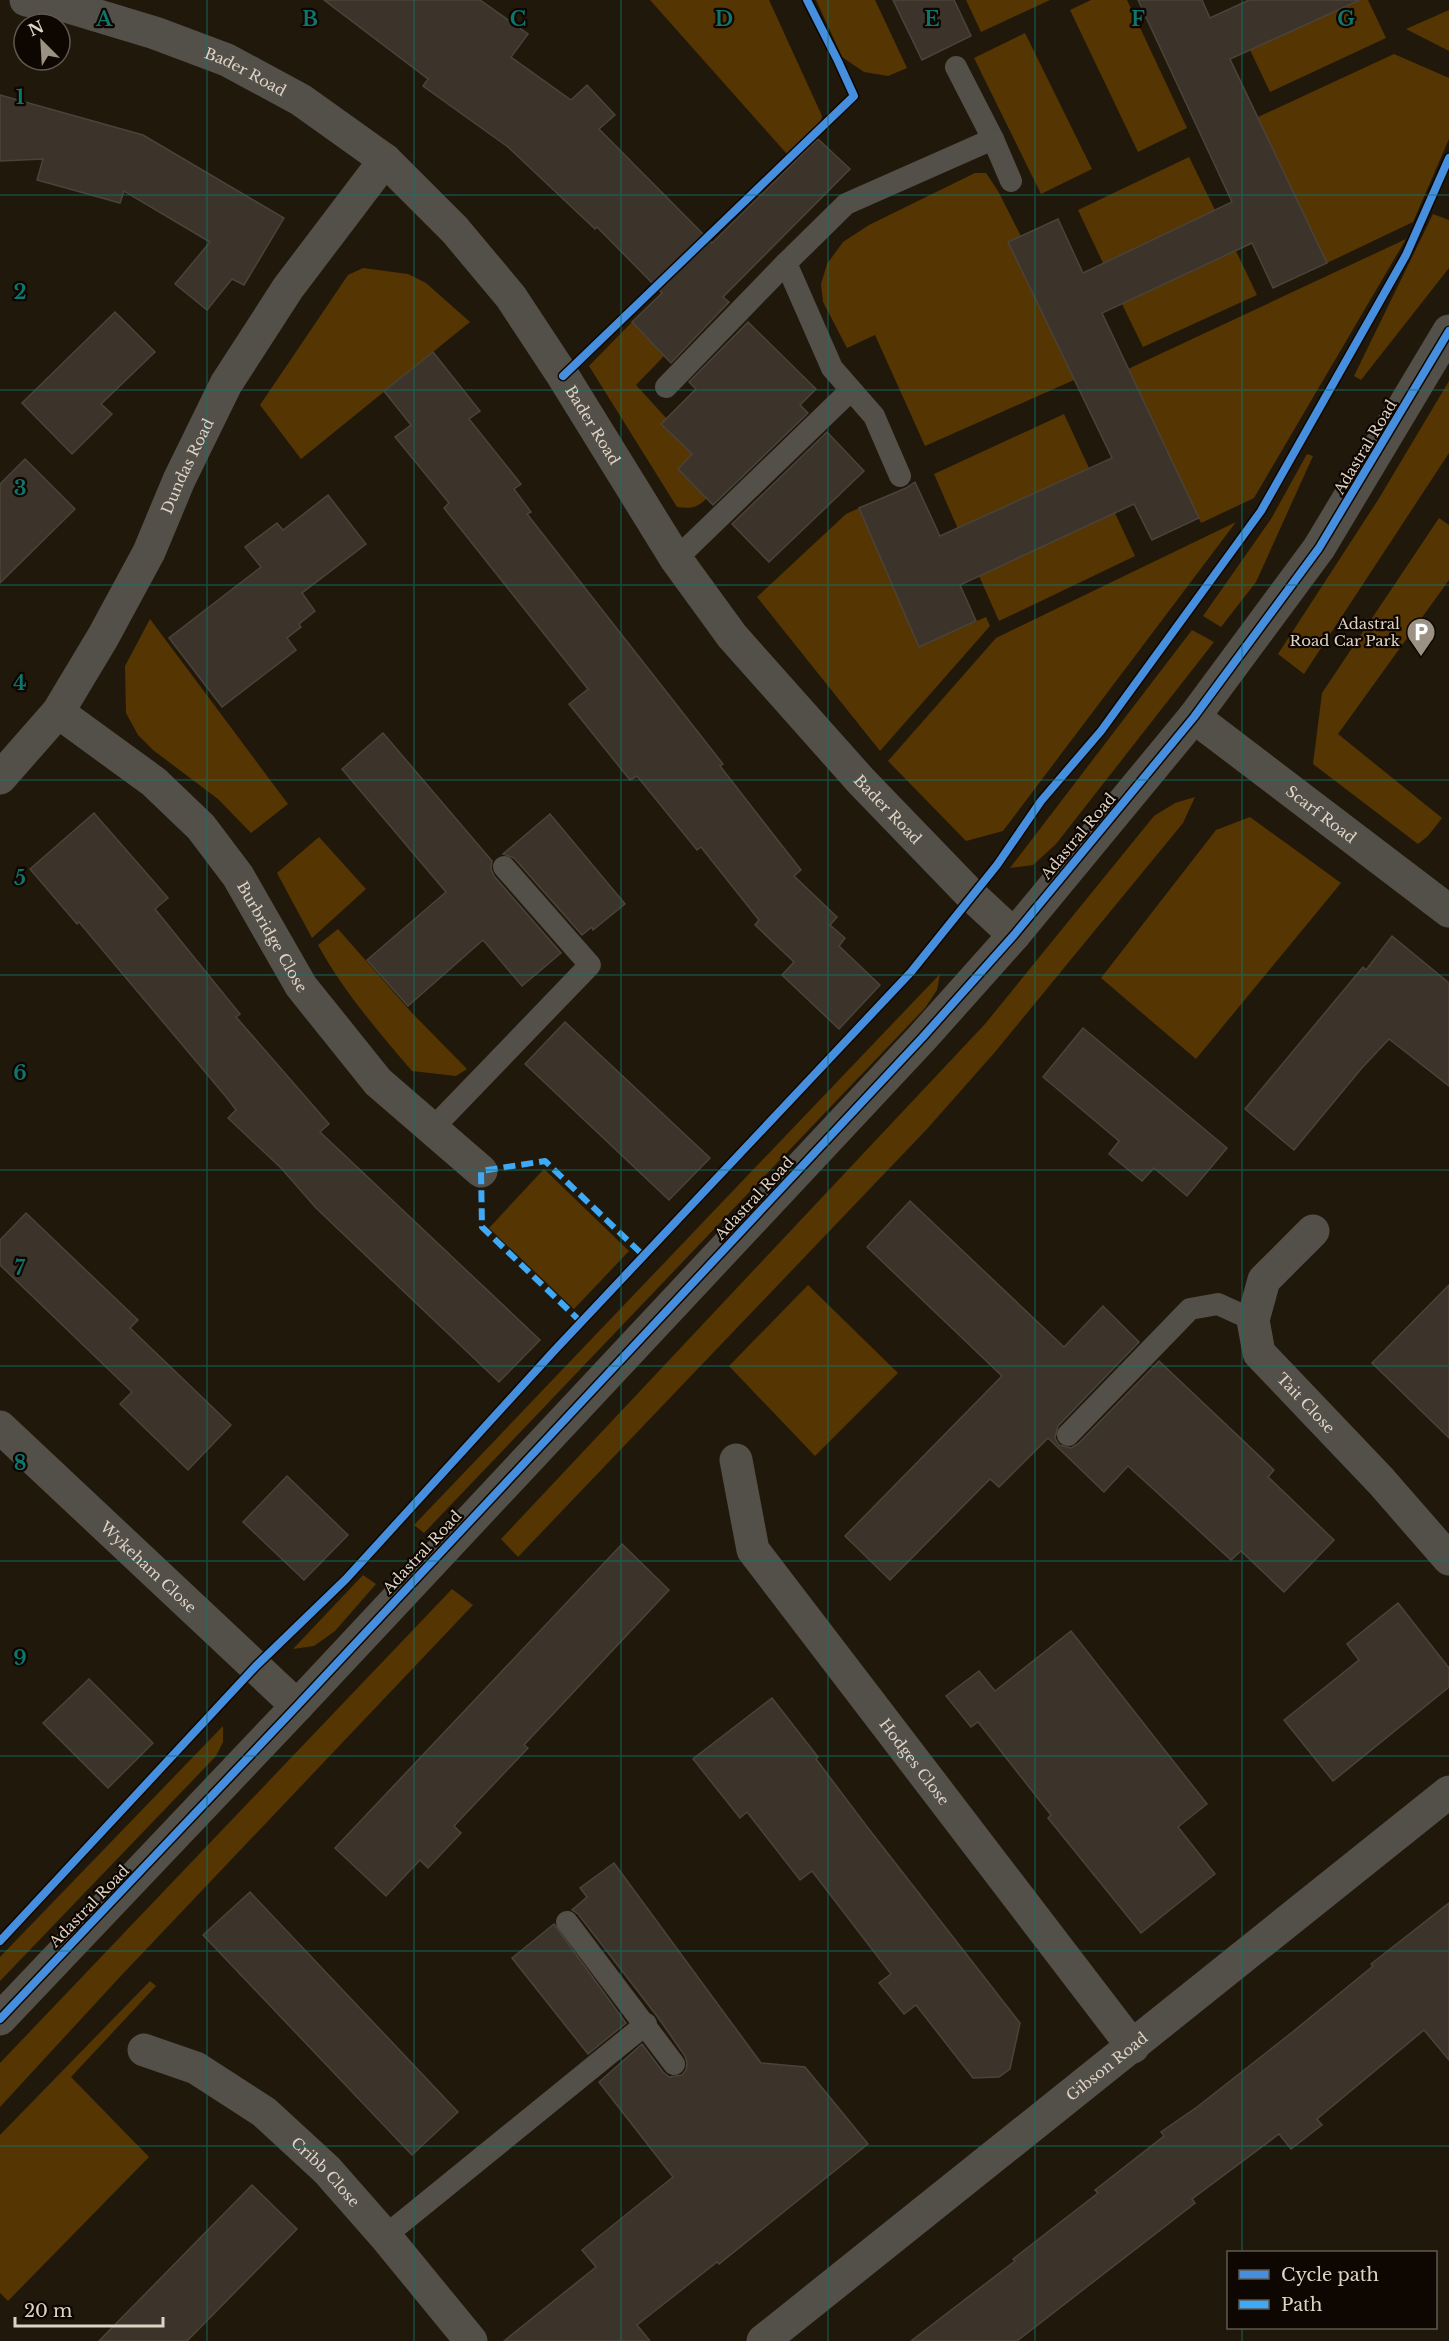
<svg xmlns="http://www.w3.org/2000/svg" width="1449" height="2341" viewBox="0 0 1449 2341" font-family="'Libre Baskerville',serif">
<rect width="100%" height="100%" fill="#21180c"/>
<g fill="#553502">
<path d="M650,0h119l53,116 -4,23 -24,23z"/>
<path d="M816,0h59l32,68 -19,8 -24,-4 -22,-15z"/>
<path d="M966,0h84l-69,32z"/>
<path d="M1091,0h36l60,128 -49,24 -68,-142z"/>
<path d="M1360,0h8l18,38 -116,54 -20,-42z"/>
<path d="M1449,10v41l-43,-22z"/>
<path d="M1025,33l67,136 -51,25 -67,-136z"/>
<path d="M1394,54l55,24v61l-36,83 -86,41 -67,-138 -17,-1z"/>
<path d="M1189,157l26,53 -112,53 -25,-53z"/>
<path d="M975,173h11l12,18 23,45 -12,6 65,138 -149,66 -50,-111 -28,13 -24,-46 -2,-18 6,-20 16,-22 26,-17z"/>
<path d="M1433,214l16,6v48l-88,112 -7,-4z"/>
<path d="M1406,239l-152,259 -53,25 -73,-154z"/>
<path d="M1236,251l21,44 -114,52 -21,-43z"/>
<path d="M363,268l45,6 18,9 44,39 -169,137 -41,-54 88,-130z"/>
<path d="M632,322l32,34 -28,29 31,34 -5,6 30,29 -14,15 29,29c-10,10 -16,11 -30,9l-88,-141z"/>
<path d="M1449,381v72l-145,221 -26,-20 100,-154z"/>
<path d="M1064,414l25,54 -131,61 -24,-55z"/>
<path d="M1307,454l6,2 -57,126 -35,45 -18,-11 68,-97z"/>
<path d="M859,508l60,138 67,-29 4,9 -110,125 -123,-154 89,-83z"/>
<path d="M1115,513l20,43 -136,65 -20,-45z"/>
<path d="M1439,518l10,7v55l-111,154 104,84 -14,18 -10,8 -105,-80 9,-71z"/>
<path d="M1236,522l-233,309 -37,10 -78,-80 108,-123z"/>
<path d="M150,619l138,185 -37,29 -33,-34 -65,-49 -15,-15 -12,-22 -1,-47z"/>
<path d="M1192,630l22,12 -158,202 -23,21 -23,3z"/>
<path d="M1195,797l-12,26 -188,229 -68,77 -409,428 -17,-18 484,-515 169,-208 21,-13z"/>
<path d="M1250,817l91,66 -145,176 -95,-81 115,-148z"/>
<path d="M319,837l47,52 -54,49 -35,-65z"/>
<path d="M338,929l75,85 54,55 -11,7 -44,-5c-34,-40 -69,-80 -94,-126z"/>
<path d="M940,974l-3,16 -12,18 -501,525 -10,-8z"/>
<path d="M544,1169l85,82 -55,58 -85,-81z"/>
<path d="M808,1285l90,88 -83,83 -86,-90z"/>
<path d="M363,1575l13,9 -41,47 -21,15 -21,3z"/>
<path d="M452,1589l21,16 -355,374 -118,128v-44z"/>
<path d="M223,1726v16l-7,14 -216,225v-24z"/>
<path d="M150,1981l6,5 -85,91 78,80 -141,144 -8,-8v-158z"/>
</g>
<g fill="#3c342a" stroke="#4b4339" stroke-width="1.5">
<path d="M324,0h156l48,34 -17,23 60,43 16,-15 28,30 -16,14 113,114 106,-104 32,30 -127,128 6,5 -58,61 -39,-41 30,-29 -65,-66 -2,2 -87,-82 -85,-61 5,-7z"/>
<path d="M893,0h61l17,36 -49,24z"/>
<path d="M1138,0h64l8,18 39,-18h111l-130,59 97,204 -54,25 -21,-45 -150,70 97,205 -47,22 -18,-36 -174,81 16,36 -57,26 -60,-139 47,-20 9,-6 25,54 172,-78 -104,-216 50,-23 25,54 149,-71z"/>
<path d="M0,95l143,40 141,83 -40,67 -12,-6 -25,31 -32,-26 35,-42 -86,-51 -4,12 -83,-23 6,-21 -43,2z"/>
<path d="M115,312l40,40 -54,52 11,10 -40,40 -50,-51z"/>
<path d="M748,322l68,67 -16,16 8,8 -95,92 -35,-36 14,-15 -31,-30 35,-35 -7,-7z"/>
<path d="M433,352l47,59 -11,8 52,65 -7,5 17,23 -4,2 196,250 -3,2 81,104 -7,6 43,41 -7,8 15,13 -6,8 41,39 -41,44 -57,-54 12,-13 -39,-37 4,-5 -58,-73 -4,3 -60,-74 -7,4 -61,-76 19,-15 -144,-181 5,-5 -54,-66 16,-12 -27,-34z"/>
<path d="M827,432l37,39 -95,91 -37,-38z"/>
<path d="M25,459l50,50 -75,74v-99z"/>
<path d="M328,495l38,49 -64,49 13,18 -16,13 2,3 -14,11 9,12 -74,57 -53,-69 92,-71 -16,-20 32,-24 6,7z"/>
<path d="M383,733l109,128 -1,8 3,7 67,77 -39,33 -39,-46 -75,66 -41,-46 79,-68 -104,-123z"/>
<path d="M94,813l74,85 -13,11 85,105 -4,3 93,107 -9,8 220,208 -41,42 -183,-174 -35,-40 -53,-50 8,-8 -9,-12 -148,-176 -2,2 -47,-55z"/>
<path d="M550,814l75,90 -32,26 -1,-3 -10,8 -68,-77 -11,-4z"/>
<path d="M1392,936l57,47v103l-60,-47 -28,30 -67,81 -49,-41 118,-142 3,3z"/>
<path d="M565,1022l145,136 -41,42 -144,-136z"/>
<path d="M1083,1028l144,120 -40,48 -33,-28 -12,13 -33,-27 10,-13 -76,-64z"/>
<path d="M910,1201l154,146 39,-41 36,36 -81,84 -3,12 4,7 12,3 7,-4 81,-83 115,109 -6,7 66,63 -50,52 -43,-41 -10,9 -103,-94 -24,26 -56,-54 -49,49 -9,-8 -100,101 -45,-44 157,-160 -135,-129z"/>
<path d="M26,1213l112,107 -8,8 101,97 -43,45 -68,-66 12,-12 -132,-127v-25z"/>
<path d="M1449,1285v153l-77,-75z"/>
<path d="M287,1476l61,59 -44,45 -61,-58z"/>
<path d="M622,1544l47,46 -145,155 4,3 -74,78 7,7 -33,35 -8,-8 -34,36 -51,-48z"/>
<path d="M1398,1603l51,65v19l-116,94 -49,-61 75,-60 -12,-16z"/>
<path d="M1071,1631l136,173 -29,23 37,47 -74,59 -93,-115 3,-3 -73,-93 -7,5 -25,-31 33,-25 16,20z"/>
<path d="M89,1679l64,64 -45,45 -65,-65z"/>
<path d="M772,1698l46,59 -2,2 52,69 152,195 -10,46 -11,8 -26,1 -57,-73 -12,9 -25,-31 12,-9 -79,-103 -12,9 -53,-68 -7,6 -47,-59z"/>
<path d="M614,1863l147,200 44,4 63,77 -149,120 -2,-2 -80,63 13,16h-146l92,-74 -14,-17 91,-73 -74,-95 43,-38 21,28 6,5 13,-2 4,-5 1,-7 -2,-7 -28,-40 -79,-102 -6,-4 15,-13 -7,-9z"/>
<path d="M250,1892l208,220 -46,43 -209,-220z"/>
<path d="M1449,1903v157l-25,-30 -107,89 5,6 -31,24 -12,-15 -87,65 3,4 -178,138h-106l104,-80 -2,-2 85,-66 -3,-3 69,-54 -3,-4 36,-25 93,-73 83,-68 -2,-2z"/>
<path d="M554,1924l72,99 -38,31 -76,-96z"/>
<path d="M252,2185l45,44 -49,50 -61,62h-88z"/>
</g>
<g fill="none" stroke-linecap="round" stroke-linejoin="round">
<g stroke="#534f49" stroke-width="22">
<path d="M956,67l37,72 18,42"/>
<path d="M786,263l46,105 42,48 26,60"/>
<path d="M666,387l120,-124 60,-59 147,-65"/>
<path d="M676,559l175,-169"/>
<path d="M432,1129l158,-164 -86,-98"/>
<path d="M1068,1435l122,-126 28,-5 35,16"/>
<path d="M567,1922l107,142"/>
<path d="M385,2236l261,-212"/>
</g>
<g stroke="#534f49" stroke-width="33">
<path id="s1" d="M26,0l33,4 96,29 72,27 74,40 84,60 70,70 56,67 52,79 113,183 56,77 129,145 111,115 42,39"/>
<path id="s2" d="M58,712l96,70 47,45 37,49 63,110 77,96 103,89"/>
<path id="s3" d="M1194,717l255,194"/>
<path id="s4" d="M0,778l58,-66 45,-75 46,-85 30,-72 47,-96 62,-96 97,-128"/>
<path id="s5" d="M1313,1231l-49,49 -11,40 6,33 122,128 68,78"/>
<path id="s6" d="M0,1427l297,279"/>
<path id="s7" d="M736,1460l17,90 380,497"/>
<path id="s8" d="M144,2050l52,18 68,44 63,58 58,66 86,105"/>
<path id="s9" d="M763,2341l686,-549"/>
</g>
<path stroke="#534f49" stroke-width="33" d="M0,2019l297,-313 625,-668 92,-103 180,-218 125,-169 130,-217"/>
<path stroke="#3fa9f5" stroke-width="6" stroke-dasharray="12 6" stroke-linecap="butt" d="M581,1322l-99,-95 -1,-56 64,-10 99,95"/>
<g stroke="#0d0601" stroke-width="11">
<g id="cycleway">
<path d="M563,376l291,-280 -16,-35 -31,-61"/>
<path d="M0,1941l256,-275 90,-87 207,-227 358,-380 86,-107 44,-64 60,-70 160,-220 145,-256 43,-97"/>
<path d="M0,2019l297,-313 625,-668 92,-103 180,-218 125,-169 130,-217"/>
</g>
</g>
<use href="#cycleway" stroke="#468fdf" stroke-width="8"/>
</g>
<path fill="none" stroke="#0f766e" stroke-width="1.5" stroke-opacity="0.55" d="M207,0v2341M414,0v2341M621,0v2341M828,0v2341M1035,0v2341M1242,0v2252M0,195h1449M0,390h1449M0,585h1449M0,780h1449M0,975h1449M0,1170h1449M0,1366h1449M0,1561h1449M0,1756h1449M0,1951h1449M0,2146h1449M1242,2328v13"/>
<defs>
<g id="parking-pin" transform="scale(1.5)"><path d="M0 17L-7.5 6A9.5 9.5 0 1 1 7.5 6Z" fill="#9c9284" stroke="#0d0601"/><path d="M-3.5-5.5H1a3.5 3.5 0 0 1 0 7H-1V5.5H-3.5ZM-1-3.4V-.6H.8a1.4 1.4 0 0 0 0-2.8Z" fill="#fff"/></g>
</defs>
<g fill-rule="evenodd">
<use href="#parking-pin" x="1421" y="632"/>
</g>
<g text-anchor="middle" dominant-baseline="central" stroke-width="4.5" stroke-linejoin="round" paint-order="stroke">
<g font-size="15" fill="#ded3c5" stroke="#0d0601">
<text stroke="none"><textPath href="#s1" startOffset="232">Bader Road</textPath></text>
<text stroke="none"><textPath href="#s1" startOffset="736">Bader Road</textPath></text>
<text transform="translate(1365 447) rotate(-59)">Adastral Road</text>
<text stroke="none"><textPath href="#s4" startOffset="366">Dundas Road</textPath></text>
<text stroke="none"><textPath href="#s1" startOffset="1222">Bader Road</textPath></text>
<text stroke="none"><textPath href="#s3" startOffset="160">Scarf Road</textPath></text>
<text transform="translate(1078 836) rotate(-50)">Adastral Road</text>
<text stroke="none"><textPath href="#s2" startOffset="315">Burbridge Close</textPath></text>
<text transform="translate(754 1198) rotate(-47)">Adastral Road</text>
<text stroke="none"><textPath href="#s5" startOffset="213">Tait Close</textPath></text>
<text transform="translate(422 1552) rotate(-47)">Adastral Road</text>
<text stroke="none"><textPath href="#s6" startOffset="204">Wykeham Close</textPath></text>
<text stroke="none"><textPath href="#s7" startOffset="358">Hodges Close</textPath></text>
<text transform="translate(89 1906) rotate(-46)">Adastral Road</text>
<text stroke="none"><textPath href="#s9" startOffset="440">Gibson Road</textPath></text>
<text stroke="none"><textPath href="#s8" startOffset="222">Cribb Close</textPath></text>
</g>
<g font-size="15" fill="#ded3c5" stroke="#0d0601" text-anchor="end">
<text x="1400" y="623">Adastral<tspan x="1400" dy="17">Road Car Park</tspan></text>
</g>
</g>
<g font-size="20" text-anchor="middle" font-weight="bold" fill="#0f766e" stroke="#0d0601" stroke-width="4.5" stroke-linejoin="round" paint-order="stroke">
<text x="104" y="26">A</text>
<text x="310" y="26">B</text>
<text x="518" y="26">C</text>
<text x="724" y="26">D</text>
<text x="932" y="26">E</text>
<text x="1138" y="26">F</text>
<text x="1346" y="26">G</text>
<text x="20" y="104">1</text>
<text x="20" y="299">2</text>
<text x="20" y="495">3</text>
<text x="20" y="690">4</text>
<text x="20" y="885">5</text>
<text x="20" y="1080">6</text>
<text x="20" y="1275">7</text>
<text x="20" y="1470">8</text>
<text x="20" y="1665">9</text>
</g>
<rect x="1227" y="2251" width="210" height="78" fill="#0d0601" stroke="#61584f" stroke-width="1.5"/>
<rect x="1239" y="2270" width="30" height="9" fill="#468fdf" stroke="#61584f" stroke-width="1.5"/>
<text x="1281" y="2281" font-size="18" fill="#ded3c5">Cycle path</text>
<rect x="1239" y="2300" width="30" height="9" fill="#3fa9f5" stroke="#61584f" stroke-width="1.5"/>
<text x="1281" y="2311" font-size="18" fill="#ded3c5">Path</text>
<g transform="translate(42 42) rotate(336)"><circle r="28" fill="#0d0601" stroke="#61584f" stroke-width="1.5"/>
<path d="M0-4.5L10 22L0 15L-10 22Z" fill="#9c9284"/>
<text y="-9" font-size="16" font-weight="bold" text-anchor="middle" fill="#ded3c5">N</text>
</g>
<path d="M15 2317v9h148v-9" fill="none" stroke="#ded3c5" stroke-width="3"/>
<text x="24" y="2317" font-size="18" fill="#ded3c5" stroke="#0d0601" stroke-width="4.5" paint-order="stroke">20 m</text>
</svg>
